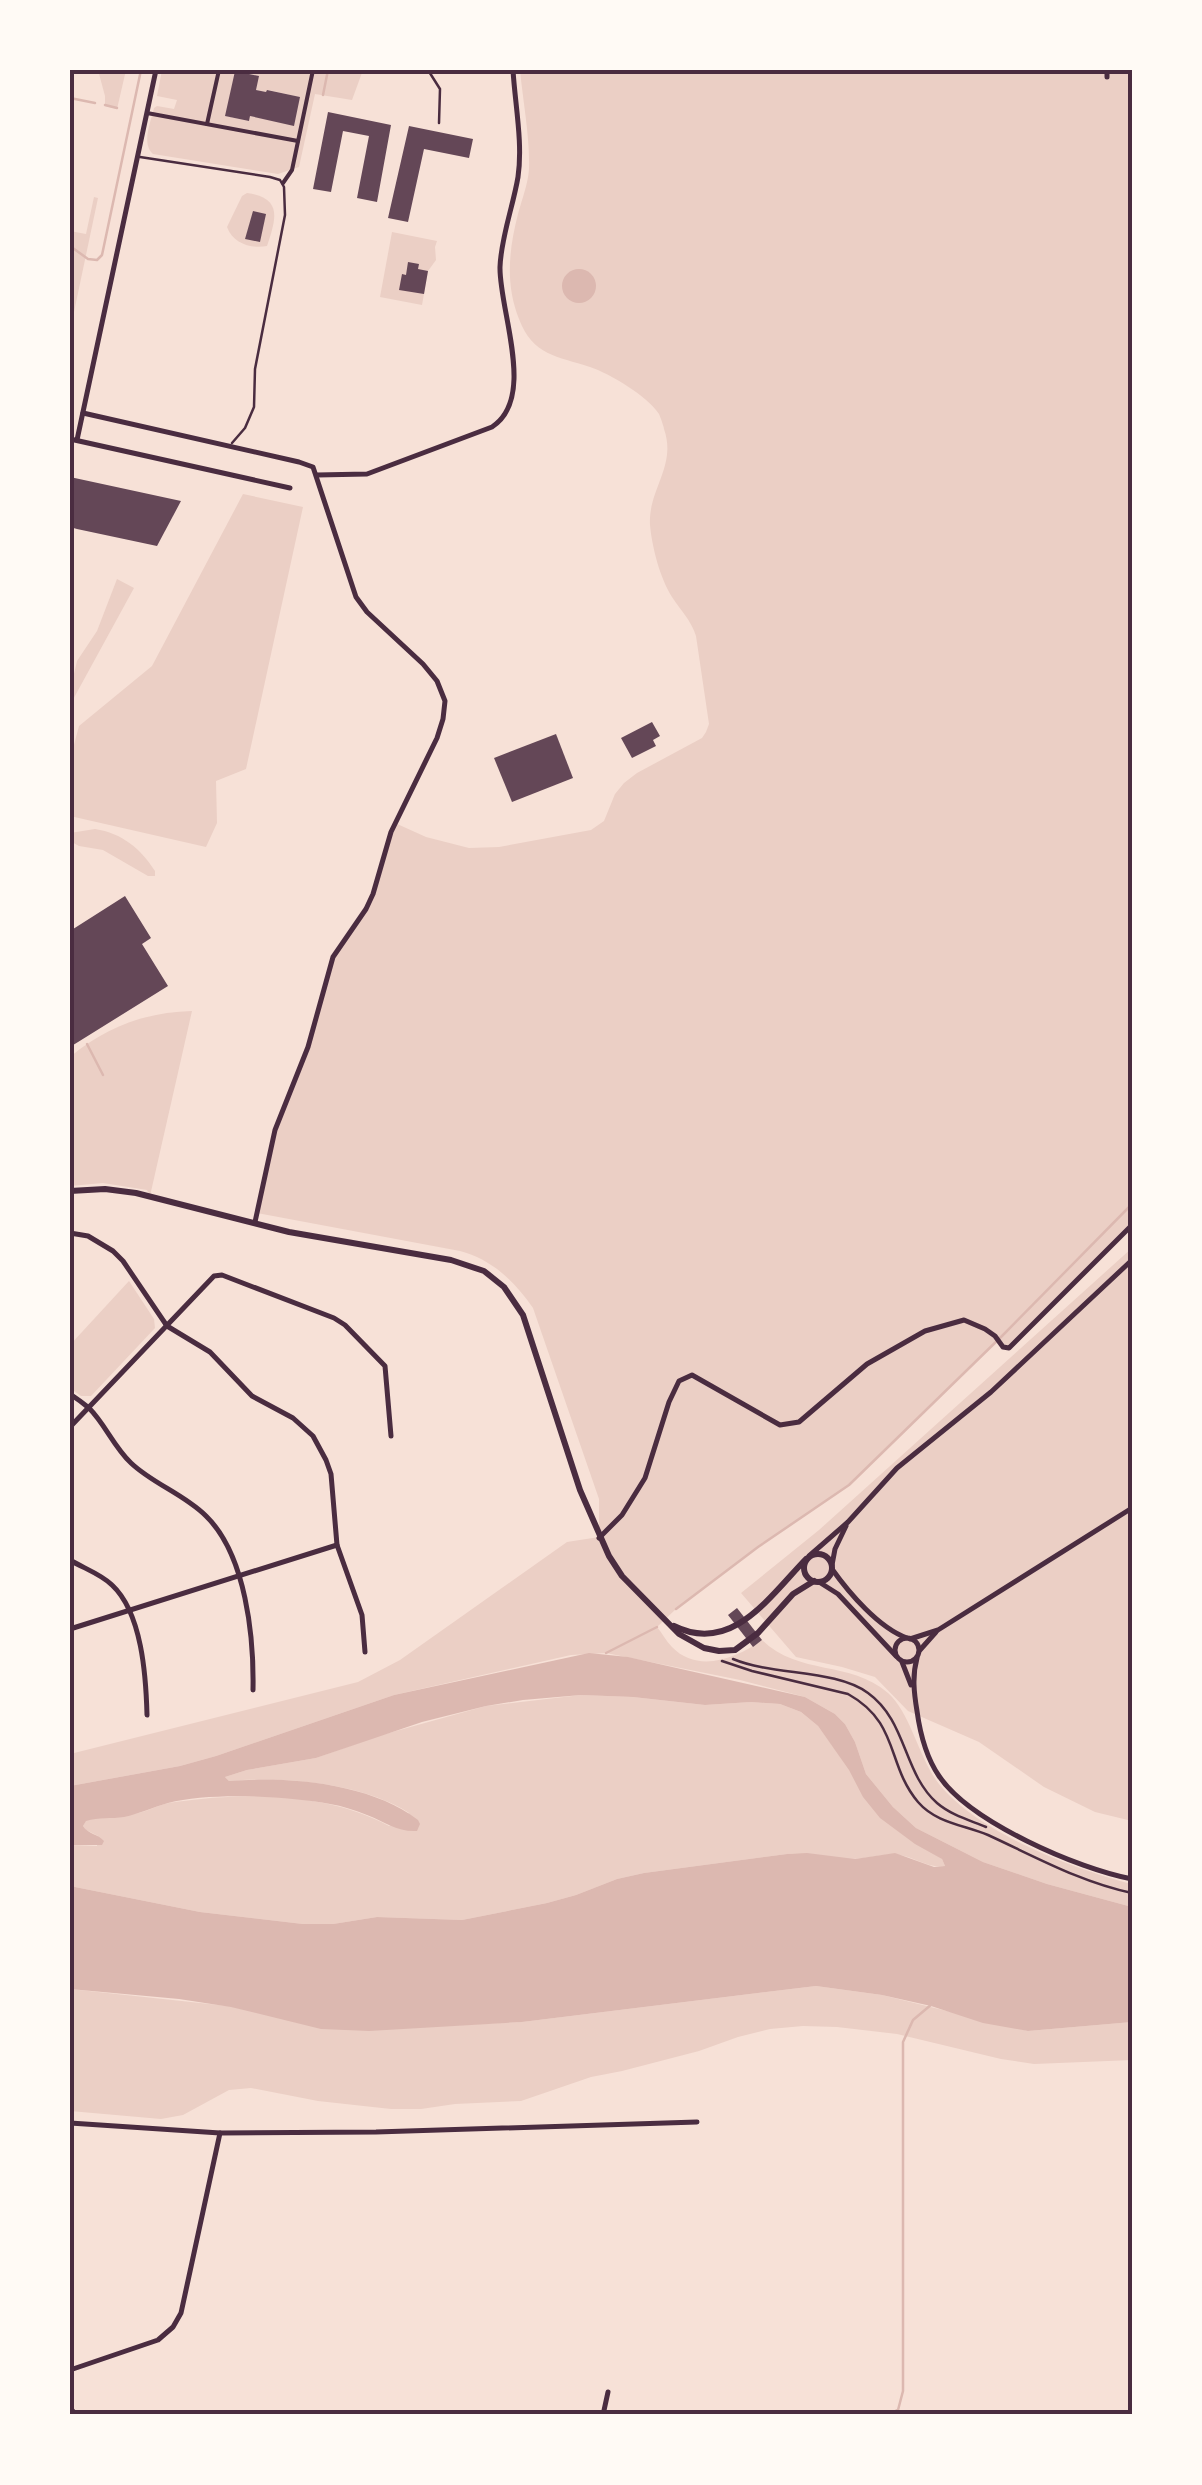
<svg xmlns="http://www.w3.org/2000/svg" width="1202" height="2485" viewBox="0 0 1202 2485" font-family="Montserrat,sans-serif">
<rect width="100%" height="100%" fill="#f7e1d7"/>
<g fill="#ebcfc5" fill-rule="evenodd">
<path d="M98,70h28l-9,39 -12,-3v-10z"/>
<path d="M162,70h201l-11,30 -37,-6 -16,73 -21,7 -125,-20c-12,-11 -2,-32 1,-46l3,-2 17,3 3,-9 -20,-4zM235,71l23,5 -2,14 10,2 2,-2 31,7 -5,28 -44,-9 -1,5 -23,-5z"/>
<path d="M520,70h612v1155l-123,123 -12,-7 -148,144 -91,62 -82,62 -19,18c5,6 9,14 15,20 26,27 65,11 90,-7 37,36 88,20 126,53 21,18 31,63 48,87 37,51 137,89 196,104v23l-85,-23 -64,-22 -67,-34 -23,-21 -27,-33 -11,-32 -10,-18 -10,-10 -30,-17 -65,-17 -134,-27 -35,2 -177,40 -178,61 -36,10 -110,20v-32l288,-72 42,-22 167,-118 32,-5v-38l-66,-191c-19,-27 -40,-48 -73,-57l-203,-38 18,-83 33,-83 25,-89 33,-49 29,-86 31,14 43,11 30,-1 92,-17 13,-9 11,-27 9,-11 13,-10 65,-35 4,-6 3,-8 -13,-88c-5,-16 -15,-25 -24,-39 -12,-19 -20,-50 -22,-72 -2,-36 27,-59 14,-96 0,-2 -4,-13 -5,-15 -12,-18 -48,-40 -69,-47 -33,-11 -57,-11 -71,-48 -14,-35 -10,-70 -1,-105 4,-15 10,-30 11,-45 1,-32 -6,-67 -9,-99z"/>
<path d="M247,193c36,5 29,26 20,53 -15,3 -34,-2 -40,-19l15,-31z"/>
<path d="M94,197l4,1 -28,133v-100l16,3z"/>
<path d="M392,232l45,9 -2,6 1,13 -8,11 -6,34 -42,-8z"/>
<path d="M243,494l60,13 -57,262 -30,12 1,42 -11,24 -136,-31v-56l9,-34 73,-60z"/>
<path d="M117,579l17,9 -64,117v-14l7,-30 20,-30z"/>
<path d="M95,829c27,4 46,20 60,42v5h-7l-45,-26 -24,-4 -9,-5v-8z"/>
<path d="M192,1011l-42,185 -3,-6 -44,-7 -33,3v-129c36,-30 76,-45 122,-46z"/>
<path d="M1132,1248v573l-37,-9 -51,-25 -65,-45 -71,-31 -33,-34 -33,-10 -46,-10 -55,-64 78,-63z"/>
<path d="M129,1281l25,38 1,9 -64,68h-10l-11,-8v-43z"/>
<path d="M581,1695l52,2 72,8 46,-3 29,2 21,8 17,14 32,44 92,89 3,7c-16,3 -30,-9 -46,-11 -17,-2 -31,4 -48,4 -22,0 -40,-7 -64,-5l-143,19 -27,6 -41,16 -29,8 -85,17 -85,-3 -44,7h-30l-103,-12 -130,-26v-41l27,1 1,-10 -12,-6 -3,-4 3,-6 5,-2c16,-1 32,-2 47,-5 13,-3 24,-10 37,-11 71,-10 151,-10 214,24l20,-13c-46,-30 -126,-37 -180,-32l-4,-4 22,-7 69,-12 62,-22 108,-30z"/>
<path d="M816,1986l66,9 146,36 104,-9v38l-98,4 -33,-5 -104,-25 -60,-7 -34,-1 -33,3 -32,8 -39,14 -77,20 -31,6 -70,24 -66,3 -34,5h-30l-73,-8 -67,-13 -22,2 -46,25 -22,4 -91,-8v-122l353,38 99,-5z"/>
</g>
<g fill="#dcb8b0">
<circle cx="579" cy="286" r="17"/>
<path d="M589,1653l39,4 177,40 30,17 10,10 10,18 11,32 27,33 23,21 67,34 64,22 85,23v115l-104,9 -45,-8 -52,-17 -49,-11 -66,-9 -294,36 -153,9 -48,-2 -90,-22 -52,-8 -109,-10v-103l130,26 103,12h30l44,-7 85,3 85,-17 29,-8 41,-16 27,-6 143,-19 20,-1 48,6 40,-6 39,14 11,-1 -3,-7 -27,-15 -35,-26 -17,-21 -14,-27 -31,-44 -17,-14 -21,-8 -29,-2 -46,3 -72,-8 -52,-2 -58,5 -37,6 -64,16 -106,36 -69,12 -22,7 4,4c58,-5 141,2 189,39l2,4 -3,7c-20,1 -32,-9 -50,-16 -12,-5 -25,-9 -37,-11 -43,-8 -120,-12 -162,-1 -15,4 -29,11 -44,14 -13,2 -25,0 -38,4l-3,5c5,8 15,8 21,15l-2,4h-32v-59l110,-20 36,-10 178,-61z"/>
</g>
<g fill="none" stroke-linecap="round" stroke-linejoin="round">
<g stroke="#dcb8b0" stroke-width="2.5">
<path d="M323,95l5,-25"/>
<path d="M70,98l25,5"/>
<path d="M105,105l12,3"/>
<path d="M70,246l18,13 9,1 5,-5 39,-185"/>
<path d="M87,1044l16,31"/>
<path d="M70,1099l1,4"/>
<path d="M676,1609l82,-62 91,-62 154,-150 129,-131"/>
<path d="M606,1653l51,-26"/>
<path d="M887,2415l11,-5 5,-19v-349l10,-22 19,-16"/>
</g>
</g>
<g fill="#644757">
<path d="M235,71l24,5 -3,14 10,2 1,-2 33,7 -6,29 -44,-10 -1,5 -24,-5z"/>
<path d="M328,112l63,13 -14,77 -20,-4 12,-62 -26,-5 -12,61 -18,-3z"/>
<path d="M409,126l64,13 -4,19 -45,-9 -16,73 -20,-4z"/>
<path d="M253,211l13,3 -6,28 -15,-3z"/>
<path d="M408,262l11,2 -1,5 10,2 -4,23 -25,-4 3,-16 4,1z"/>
<path d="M70,477l111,24 -24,45 -80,-17 -7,-2z"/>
<path d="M652,722l8,14 -7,4 3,6 -24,12 -11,-20z"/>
<path d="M556,734l17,44 -61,24 -18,-44z"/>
<path d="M125,896l26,42 -9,6 26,42 -98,61v-116z"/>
<path d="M737,1608l25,32 -9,7 -25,-32z"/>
</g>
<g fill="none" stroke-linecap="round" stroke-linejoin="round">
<g stroke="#4a2c40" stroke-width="2.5">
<path d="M428,70l12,19 -1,34"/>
<path d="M733,1659c41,17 102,10 135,34 39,28 35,80 69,110 14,12 32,17 49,24"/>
<path d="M722,1661l30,10 96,23c52,29 38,70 70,108 18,21 46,23 70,33 48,22 92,47 144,58"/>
</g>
<path stroke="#4a2c40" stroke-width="2.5" d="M140,157l130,20 10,3 4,7 1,28 -30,154 -1,38 -9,21 -13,15"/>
<g stroke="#4a2c40" stroke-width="4">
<path d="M147,113l151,28"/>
<path d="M207,124l12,-54"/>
<path d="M283,183l9,-13 21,-100"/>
</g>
<g stroke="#4a2c40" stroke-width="5">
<path d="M1107,77v-7"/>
<path d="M83,413l216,49 14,5 43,130 11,15 56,52 14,17 8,20 -2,18 -6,19 -46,94 -18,62 -7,15 -33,48 -25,90 -33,83 -20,92"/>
<path d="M70,439l220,49"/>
<path d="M77,440l79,-370"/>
<path d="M317,475l50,-1 125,-47c45,-29 7,-117 8,-160 1,-30 13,-60 18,-90 5,-34 -3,-73 -5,-107"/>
<path d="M70,1233l18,3 25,15 10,10 44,65 43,26 42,44 41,22 20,18 13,24 5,14 6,71 25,70 3,37"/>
<path d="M70,1394c6,4 13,9 19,14 16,16 25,39 42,55 22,21 53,31 75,53 40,39 48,121 47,174"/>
<path d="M70,1427l144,-151 8,-1 112,43 11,7 40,41 6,70"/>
<path d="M599,1538l23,-23 23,-37 24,-76 10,-21 13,-6 88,50 19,-3 68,-58 58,-33 39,-11 21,9 10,7 8,11 6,1 123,-123"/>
<path d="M809,1556l39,-34 49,-54 94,-76 141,-132"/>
<path d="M70,1560c13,8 31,14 42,25 30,28 34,91 35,130"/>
<path d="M832,1565l3,-16 11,-23"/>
<path d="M832,1569c17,24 47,59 75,69"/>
<path d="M819,1582l19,12 58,62"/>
<path d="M70,1629l267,-84"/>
<circle cx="907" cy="1650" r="12"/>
<path d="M910,1639l28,-9 194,-122"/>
<path d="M920,1650l16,-18"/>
<path d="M917,1658c-5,18 -3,35 0,53 3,22 9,46 22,65 31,46 139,93 193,103"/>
<path d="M902,1662l9,23"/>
<path d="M70,2123l150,10 156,-1 321,-10"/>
<path d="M70,2370l88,-30 15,-13 8,-14 39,-180"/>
<path d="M70,2408l6,7"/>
<path d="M603,2415l5,-23"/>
</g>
<g stroke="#4a2c40" stroke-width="6">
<path d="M70,1191l35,-2 31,4 153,39 162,28 33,11 20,16 19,28 57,175 29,66 13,20 57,58 25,14 15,3 16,-1 23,-17 35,-39 21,-13"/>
<circle cx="818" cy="1568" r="14"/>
<path d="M674,1626c58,29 96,-30 132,-67"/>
</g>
</g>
<rect width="1202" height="2485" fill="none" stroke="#fffaf5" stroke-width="145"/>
<rect x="72" y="72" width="1058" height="2340" fill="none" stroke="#4a2c40" stroke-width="4"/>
</svg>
